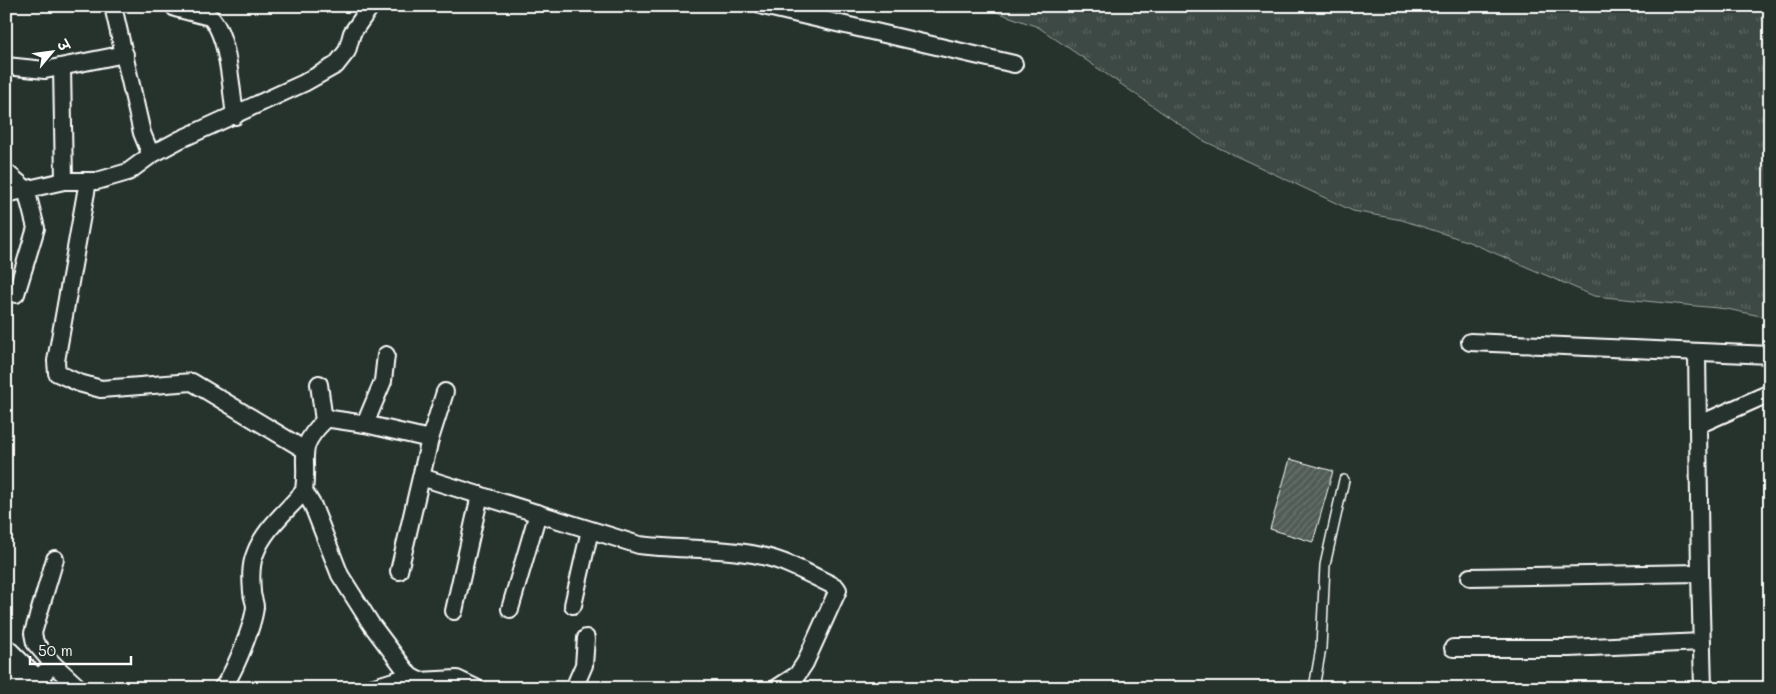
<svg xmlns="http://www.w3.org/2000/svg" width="1776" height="694" viewBox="0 0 1776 694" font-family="Mali,'Playpen Sans Deva',sans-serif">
<defs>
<pattern id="grass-tufts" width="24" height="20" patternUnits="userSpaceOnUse" patternTransform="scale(1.25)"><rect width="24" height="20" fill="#3e4944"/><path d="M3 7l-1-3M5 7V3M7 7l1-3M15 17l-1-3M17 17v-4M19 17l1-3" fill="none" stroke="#5b6460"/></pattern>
<pattern id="building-hatch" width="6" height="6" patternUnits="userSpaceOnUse" patternTransform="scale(1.25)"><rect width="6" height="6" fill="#515c57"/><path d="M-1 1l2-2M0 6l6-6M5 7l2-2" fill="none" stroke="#6b7470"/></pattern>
</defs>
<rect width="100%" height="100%" fill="#26332d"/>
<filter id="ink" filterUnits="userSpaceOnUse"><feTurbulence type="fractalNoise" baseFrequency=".02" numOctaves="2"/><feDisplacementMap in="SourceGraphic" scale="10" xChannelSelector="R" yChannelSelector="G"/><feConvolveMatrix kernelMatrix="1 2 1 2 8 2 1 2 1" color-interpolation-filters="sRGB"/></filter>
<g filter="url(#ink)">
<path fill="url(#grass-tufts)" stroke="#9ea4a2" d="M980,6h790v312l-43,-9 -133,-13 -125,-54 -67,-22 -49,-9 -151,-71 -164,-113z"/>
<path fill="url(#building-hatch)" stroke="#fff" d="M1290,459l43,12 -20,71 -43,-13z"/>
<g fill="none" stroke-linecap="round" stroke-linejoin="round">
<g stroke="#fff" stroke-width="12">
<path id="lane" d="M1314,688l7,-40 4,-83 19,-85"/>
</g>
<g stroke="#fff" stroke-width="20">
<g id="street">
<path d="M113,6l29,127 9,22"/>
<path d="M763,6l251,58"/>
<path d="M175,8l35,9c19,18 21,73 25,99"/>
<path d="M6,66l39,4 80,-16"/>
<path d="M62,67l2,114"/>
<path d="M6,172l20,17 10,39 -20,66 -10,-3"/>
<path d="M88,181l-32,180 1,12 22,10 22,6 91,-7 113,68"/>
<path d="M6,194l58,-13h33l31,-9 23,-17 28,-15 125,-57 32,-18 11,-14 5,-18 19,-27"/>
<path d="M1470,342l300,13"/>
<path d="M1697,353l3,220"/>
<path d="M324,418l41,6 18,-43 3,-26"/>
<path d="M365,424l65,15 15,-47"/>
<path d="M1698,425l72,-32"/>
<path d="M421,477l218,68c40,5 83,2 123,11 25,5 51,20 74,31l2,3 -33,73 -8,12 -20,13"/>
<path d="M304,491l9,15 27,69 31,49 39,52 9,5 38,-2 19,9"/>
<path d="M399,571l31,-132"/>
<path d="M1470,577l230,-4 3,115"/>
<path d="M573,605l17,-75"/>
<path d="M510,609l28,-96"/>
<path d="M454,611l26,-116"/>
<path d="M1453,648h116l133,-6"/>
<path d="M53,664l26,24"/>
<path d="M37,680l16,-16 -18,-21 -2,-10 22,-74"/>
<path d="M6,681l26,7"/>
<path d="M222,688c12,-14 31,-62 33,-81 0,-5 -3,-10 -3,-15 -1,-12 -2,-26 3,-38 9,-25 32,-43 49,-63 5,-36 -9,-41 20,-70l-5,-37"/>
<path d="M371,688l39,-12"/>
<path d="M574,688l10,-23 2,-27"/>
</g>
</g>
<g stroke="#fff" stroke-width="26">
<path id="secondary" d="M6,651l37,37"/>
</g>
<use href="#lane" stroke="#26332d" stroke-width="9"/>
<use href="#street" stroke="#26332d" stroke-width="16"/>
<use href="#secondary" stroke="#26332d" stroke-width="22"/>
</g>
</g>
<rect width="1776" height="694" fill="none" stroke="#26332d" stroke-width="25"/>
<rect x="12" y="12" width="1751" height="669" fill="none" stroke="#fff" stroke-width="2" filter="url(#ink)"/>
<g transform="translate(52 52) rotate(61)" stroke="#26332d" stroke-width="4" paint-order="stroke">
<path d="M0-4L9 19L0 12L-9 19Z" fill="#ffffff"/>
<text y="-8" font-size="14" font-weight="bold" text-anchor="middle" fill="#ffffff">उ</text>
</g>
<path d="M30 656v8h101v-8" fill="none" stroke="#ffffff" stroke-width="2.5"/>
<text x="38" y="656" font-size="15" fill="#ffffff" stroke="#26332d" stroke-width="4" paint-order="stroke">50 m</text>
</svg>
